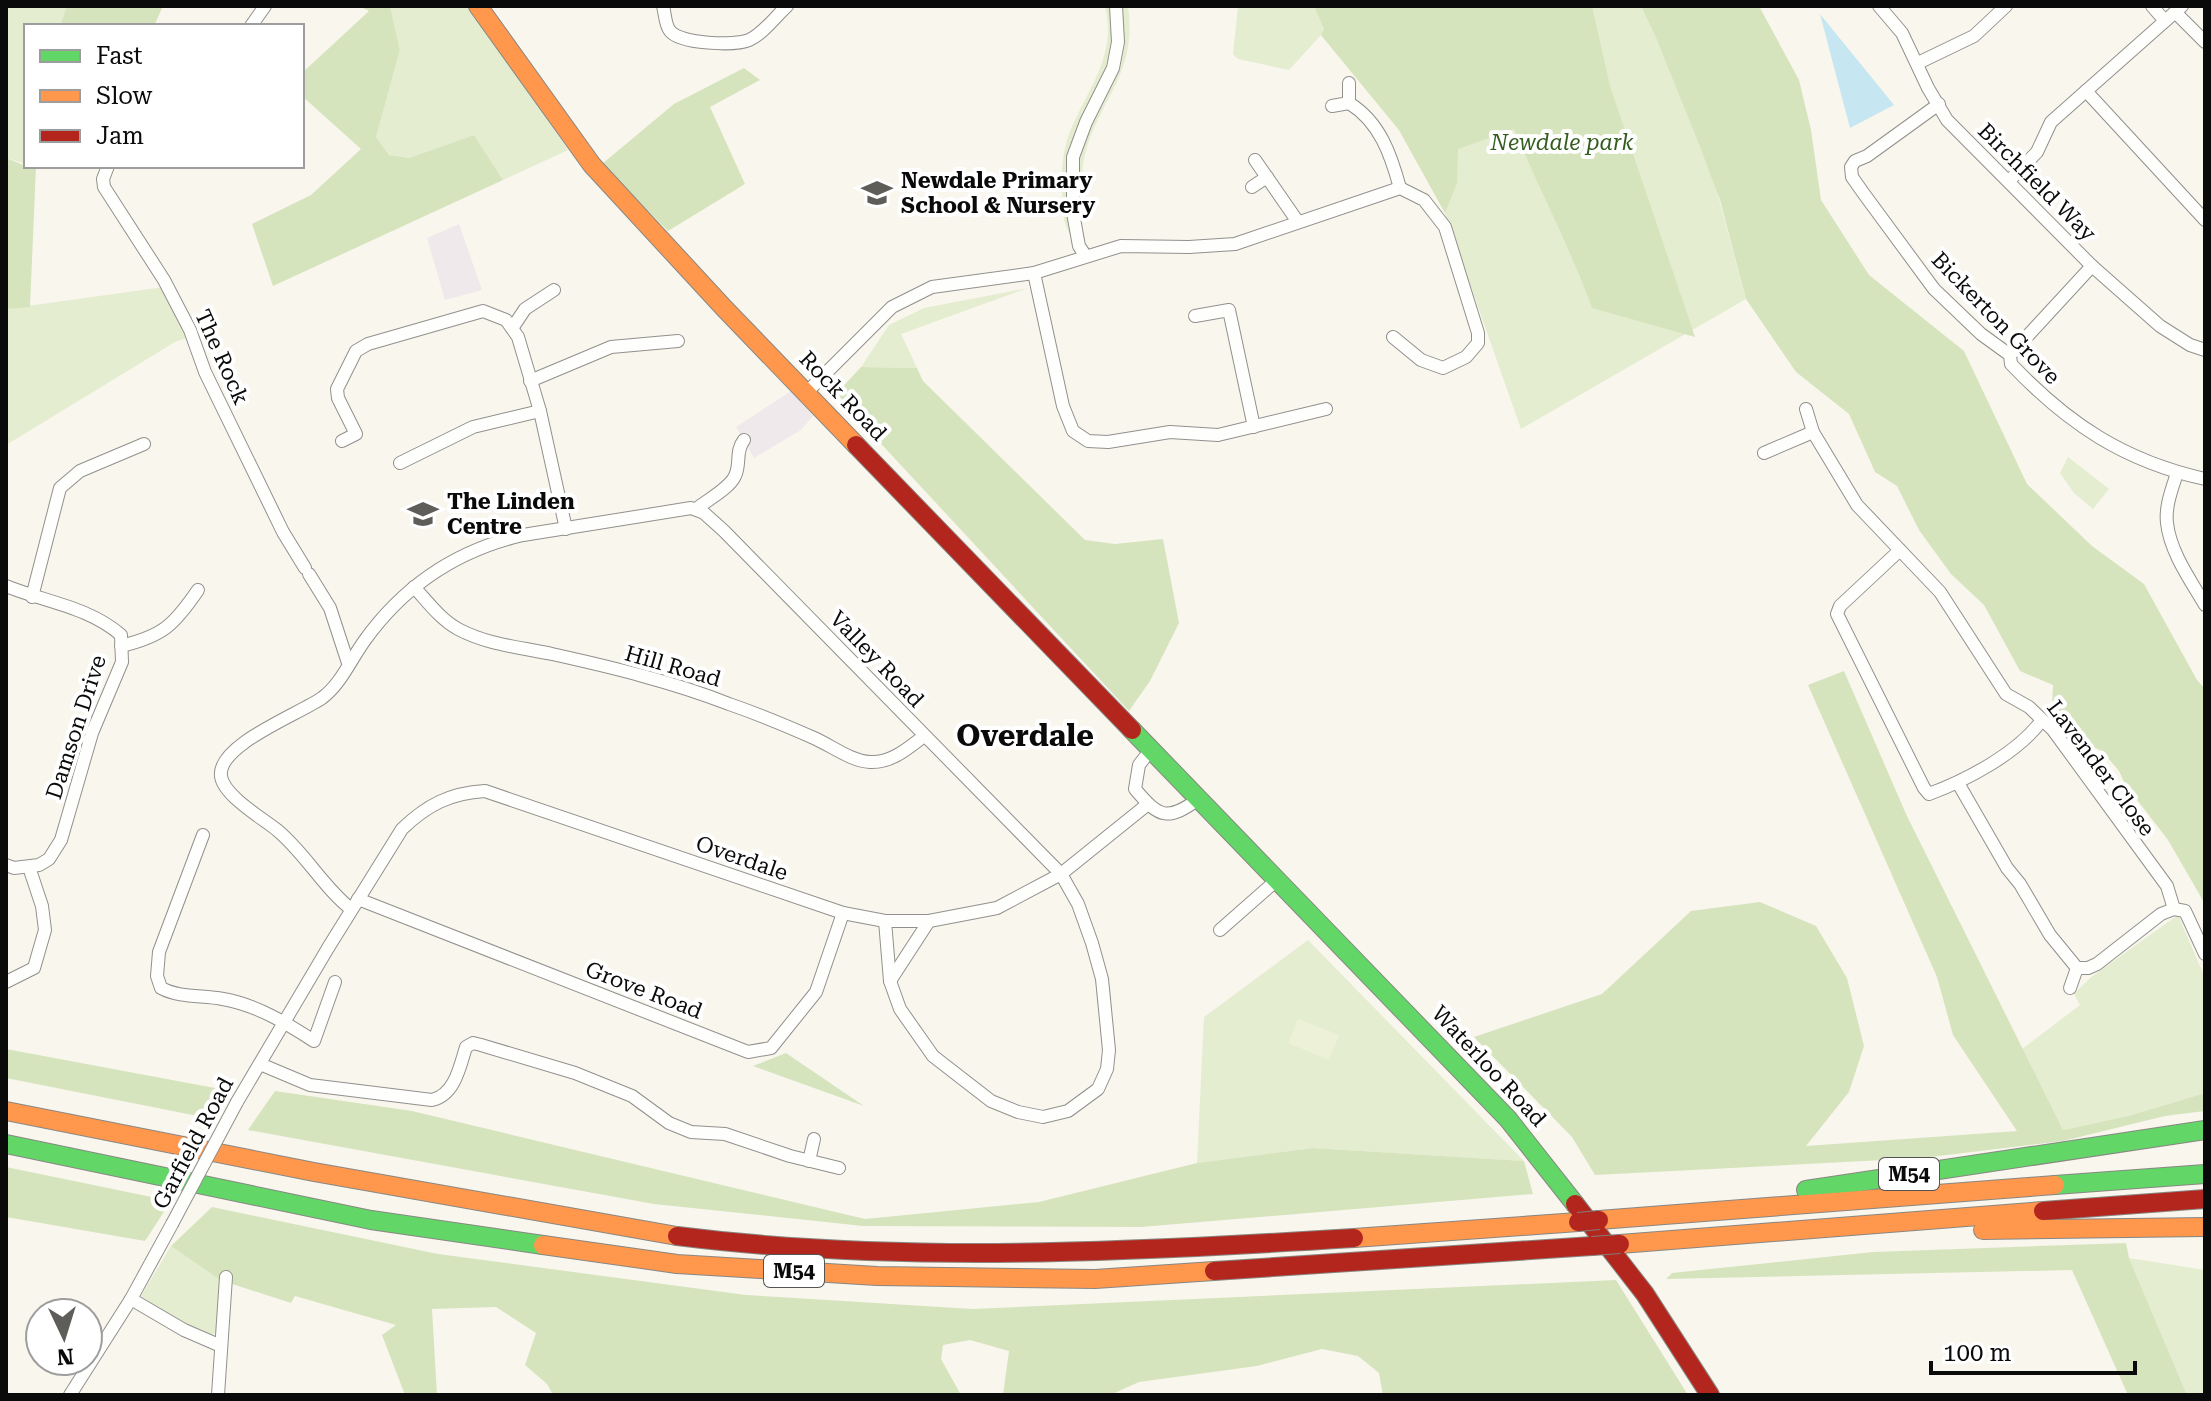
<svg xmlns="http://www.w3.org/2000/svg" width="2211" height="1401" viewBox="0 0 2211 1401" font-family="'Roboto Serif',serif">
<rect width="100%" height="100%" fill="#f9f6ee"/>
<g fill="#efe9eb">
<path d="M459,224l23,66 -37,10 -18,-62z"/>
<path d="M791,391l22,25 -12,14 -47,28 -18,-31z"/>
</g>
<g fill="#e4edcf">
<path d="M6,6h61l-7,20h-34v138l-20,-6z"/>
<path d="M390,6h80l98,144 -65,30 -29,-45 -65,23 -20,-3 -13,-18 24,-87z"/>
<path d="M1105,6h23c10,70 -31,94 -44,153 -6,29 3,58 -5,87 -15,-17 -17,-29 -17,-51 -1,-21 0,-41 7,-61 17,-43 49,-78 36,-128z"/>
<path d="M1238,6h429l79,293 -225,130 -76,-216 -46,-83 -78,-95 -32,35 -51,-11 -5,-5z"/>
<path d="M164,287l25,50 -14,5 -169,103v-136z"/>
<path d="M1028,288l-127,46 16,34 -56,-1 28,-42 35,-17z"/>
<path d="M2068,457l41,32 -16,20 -19,-16 -14,-20z"/>
<path d="M2178,915l27,63v115l-77,23 -65,14 -41,-81 58,-44 -6,-11 16,-16z"/>
<path d="M1308,940l216,221 -211,-13 -116,15 7,-146z"/>
<path d="M171,1246l49,34 -4,53 -7,3 -29,-13 -39,-27z"/>
<path d="M2129,1258l76,12v125h-18z"/>
</g>
<g fill="#d6e4bd">
<path d="M67,6h96l-9,20h-94z"/>
<path d="M359,6h31l10,44 -24,87 13,18 20,3 65,-23 29,45 -230,106 -21,-62 59,-29 50,-46 -59,-53v-23l67,-62z"/>
<path d="M1314,6h278l18,80 85,251 -103,-29c-22,-61 -53,-119 -78,-179l-56,20 -1,34 -12,30 -46,-83 -78,-95 3,-6z"/>
<path d="M1641,6h118l40,74 12,50 10,70 48,75 95,76 63,133 65,62 52,38 53,96 8,9v215l-37,-64 -43,-56 -6,-13 -17,-20 -29,-13 -21,-29 1,-24 -33,-14 -36,-66 -33,-31 -32,-44 -22,-44 -22,-14 -26,-58 -53,-42 -50,-73 -26,-99 -21,-56 -44,-109z"/>
<path d="M744,68l16,12 -50,27 35,77 -77,47 -66,-67 72,-60z"/>
<path d="M6,158l20,8 10,1 -6,140 -24,2z"/>
<path d="M861,367l56,1 6,13 162,159 30,4 48,-5 16,84 -29,58 -21,30 -282,-304 -10,-14z"/>
<path d="M1844,671l62,143 157,316 65,-14 77,-23v18l-40,5 -102,25 -141,17 -327,17 -23,-38 -98,-100 128,-43 89,-83 69,-9 56,24 31,52 17,68 -15,46 -43,54 211,-15 -64,-96 -16,-58 -129,-292z"/>
<path d="M6,1049l225,42 -18,28 -207,-41z"/>
<path d="M786,1053l78,53 -111,-40z"/>
<path d="M275,1091l137,20 453,108 174,-17 158,-39 116,-15 211,13 9,33 -392,33 -278,-1 -209,-22 -406,-74z"/>
<path d="M6,1167l165,34 -26,40 -139,-24z"/>
<path d="M212,1207l226,47 308,41 227,14 643,-29 72,115h-305l-4,-22 -21,-17 -36,-7 -65,17 -118,16 -29,13h-107l6,-44 -39,-11 -27,5 -2,14 20,36h-408l-6,-11 -22,-19 11,-32 -40,-26 -64,2 5,86h-32l-23,-60 14,-10 -101,-29 -4,7 -71,-23 -49,-34z"/>
<path d="M2126,1243l3,15 58,137h-59l-56,-125 -406,9 6,-6 201,-21z"/>
</g>
<path fill="#edf1d8" d="M1298,1019l41,16 -10,25 -41,-17z"/>
<path fill="#c6e7f1" d="M1820,14l74,91 -44,23z"/>
<g fill="none" stroke-linecap="round" stroke-linejoin="round">
<g stroke="#92908d" stroke-width="14">
<g id="street">
<path d="M663,6c2,7 2,19 7,25 10,13 65,15 79,9 14,-6 27,-24 38,-34"/>
<path d="M1879,6l23,27 26,55 19,32 145,146 68,60 30,19 15,5"/>
<path d="M2152,6l13,15"/>
<path d="M2175,12l30,30"/>
<path d="M251,26l14,-20"/>
<path d="M1918,63l56,-27 32,-30"/>
<path d="M2086,91l119,129"/>
<path d="M1349,103c31,19 42,52 51,85"/>
<path d="M1939,104l-72,52 -12,5 -4,6 1,10 12,17 70,95 47,45 29,21 1,9c57,60 113,97 194,115"/>
<path d="M1332,106l17,-3v-20"/>
<path d="M1255,160l43,62"/>
<path d="M108,166l-5,13 1,8 60,93 26,50 15,42 78,160 22,36"/>
<path d="M2009,181l28,-29 14,-30 131,-116"/>
<path d="M1252,187l15,-10"/>
<path d="M1085,255l-6,-9 -6,-33v-56l13,-35 27,-54 5,-26 -2,-36"/>
<path d="M1034,273l29,133 10,25 15,10 20,1 62,-10 48,3 108,-26"/>
<path d="M1195,316l34,-6 25,117"/>
<path d="M513,327l12,-18 29,-19"/>
<path d="M2010,355l82,-89"/>
<path d="M530,381l81,-34 67,-6"/>
<path d="M807,392l85,-85 40,-20 102,-14 87,-27 68,1 46,-3 165,-56 24,12 21,27 33,106v10l-12,14 -23,11 -22,-8 -28,-23"/>
<path d="M1806,409l7,23 44,73 83,87 66,102 23,13 24,23 114,156 7,23"/>
<path d="M342,441l14,-7 -18,-36 -1,-9 19,-38 12,-7 115,-33 23,9 12,17 22,74 26,118"/>
<path d="M1764,453l49,-21"/>
<path d="M400,463l73,-36 67,-16"/>
<path d="M2177,473c-5,16 -12,33 -10,50 3,29 24,58 38,82"/>
<path d="M696,509c11,-9 33,-20 39,-33 6,-12 0,-25 9,-36"/>
<path d="M1900,550l-60,56 -3,8 87,174 5,6c38,-14 89,-41 113,-74"/>
<path d="M309,574l21,34 18,55"/>
<path d="M6,586c39,16 83,21 115,49l1,27 -30,71 -31,107 -12,19 -10,6 -25,3 -8,-3"/>
<path d="M414,587c13,14 26,32 44,42 30,16 62,18 94,25 59,13 121,28 177,50 29,10 58,22 85,34 18,8 37,23 56,24 22,1 38,-14 54,-26"/>
<path d="M32,597l28,-109 20,-17 64,-27"/>
<path d="M121,646c42,-10 53,-21 77,-56"/>
<path d="M1152,748l-13,17 -4,24c25,30 33,32 65,9"/>
<path d="M1958,783l49,85 13,16 30,51 27,33h11l9,-4 64,-50 13,-5"/>
<path d="M203,835l-44,117 -2,24 4,12c19,10 41,7 62,11 34,6 63,24 91,42l21,-59"/>
<path d="M358,899l390,153 23,-4 45,-56 27,-79"/>
<path d="M351,909c-28,-22 -46,-56 -74,-79 -15,-12 -54,-35 -56,-54 -4,-31 78,-62 101,-78 19,-14 29,-39 43,-58 39,-54 93,-90 158,-105l168,-27 13,5 20,18 337,343 17,30 14,39 10,36 7,71 -2,19 -9,20 -30,22 -25,6 -25,-5 -27,-11 -58,-45 -33,-47 -10,-28 -5,-60"/>
<path d="M2174,909l11,2 20,43"/>
<path d="M1220,930l58,-51"/>
<path d="M890,981l39,-60"/>
<path d="M6,982l28,-14 11,-38 -3,-24 -13,-39"/>
<path d="M2070,988l7,-20"/>
<path d="M260,1064l50,21 122,15c23,-5 28,-34 34,-53l7,-4 8,2 94,28 57,23 37,27 22,9 34,2 65,22 49,12"/>
<path d="M237,1102l91,-154 74,-119c25,-24 48,-36 83,-38l358,122 42,8h44l68,-13 64,-34 87,-70"/>
<path d="M809,1161l5,-22"/>
<path d="M131,1299l53,31 37,16"/>
<path d="M70,1395l61,-96 41,-75"/>
<path d="M218,1395l8,-118"/>
</g>
</g>
<g stroke="#888783" stroke-width="20">
<g id="fast">
<path d="M1132,730l376,389 67,85"/>
<path d="M6,1144l365,76 172,25"/>
<path d="M2055,1185l150,-11"/>
<path d="M1806,1190l399,-60"/>
</g>
</g>
<g stroke="#888783" stroke-width="20">
<g id="slow">
<path d="M478,6l114,159 132,143 132,137"/>
<path d="M6,1111l308,61 363,64"/>
<path d="M1599,1220l456,-35"/>
<path d="M1983,1230l222,-3"/>
<path d="M1354,1238l224,-16"/>
<path d="M1620,1244l423,-33"/>
<path d="M543,1245l134,19 200,12 218,3 119,-8"/>
</g>
</g>
<g stroke="#888783" stroke-width="20">
<g id="jam">
<path d="M856,445l276,285"/>
<path d="M1575,1204l70,90 65,101"/>
<path d="M2043,1211l162,-12"/>
<path d="M677,1236c224,28 453,16 677,2"/>
<path d="M1214,1271l378,-25"/>
</g>
</g>
<use href="#street" stroke="#fefefc" stroke-width="12"/>
<use href="#fast" stroke="#63d668" stroke-width="18"/>
<use href="#slow" stroke="#ff974d" stroke-width="18"/>
<use href="#jam" stroke="#b3261e" stroke-width="18"/>
<g stroke="#92908d" stroke-width="14" stroke-linecap="butt">
<path id="street-bridge" d="M172,1224l65,-122"/>
</g>
<g stroke="#7f7e7a" stroke-width="20" stroke-linecap="butt">
<g id="jam-bridge">
<path d="M1578,1222l21,-2"/>
<path d="M1592,1246l28,-2"/>
</g>
</g>
<use href="#street-bridge" stroke="#fefefc" stroke-width="12"/>
<use href="#jam-bridge" stroke="#b3261e" stroke-width="18"/>
</g>
<defs>
<g id="school-bare" transform="scale(2.4)"><path d="M0-5L7-2L0 1L-7-2ZM-4 1L0 2.5L4 1V4Q0 6-4 4Z" fill="#5e5d5a" stroke="#fff" stroke-width="2.5" paint-order="stroke"/></g>
</defs>
<g fill-rule="evenodd">
<use href="#school-bare" x="877" y="193"/>
<use href="#school-bare" x="423" y="514"/>
</g>
<g text-anchor="middle" dominant-baseline="central" stroke-width="8" stroke-linejoin="round" paint-order="stroke">
<g fill="#fff" stroke="#545454" stroke-width="2">
<rect x="1879" y="1158" width="60" height="32" rx="6"/>
<rect x="764" y="1255" width="60" height="32" rx="6"/>
</g>
<g font-size="20" font-weight="bold" fill="#0a0a0a">
<text x="1909" y="1174">M54</text>
<text x="794" y="1271">M54</text>
</g>
<g font-size="22" font-style="italic" fill="#325d1f" stroke="#fff">
<text x="1562" y="142">Newdale park</text>
</g>
<g font-size="22" font-weight="bold" fill="#0a0a0a" stroke="#fff" text-anchor="start">
<text x="901" y="180">Newdale Primary<tspan x="901" dy="25">School &amp; Nursery</tspan></text>
<text x="447" y="501">The Linden<tspan x="447" dy="25">Centre</tspan></text>
</g>
<g font-size="22" fill="#0a0a0a" stroke="#fff">
<text transform="translate(2037 182) rotate(45)">Birchfield Way</text>
<text transform="translate(1996 318) rotate(46)">Bickerton Grove</text>
<text transform="translate(222 357) rotate(66)">The Rock</text>
<text transform="translate(843 396) rotate(46)">Rock Road</text>
<text transform="translate(877 659) rotate(46)">Valley Road</text>
<text transform="translate(673 666) rotate(16)">Hill Road</text>
<text transform="translate(76 727) rotate(-72)">Damson Drive</text>
<text transform="translate(2101 768) rotate(53)">Lavender Close</text>
<text transform="translate(742 858) rotate(19)">Overdale</text>
<text transform="translate(644 990) rotate(21)">Grove Road</text>
<text transform="translate(1489 1066) rotate(47)">Waterloo Road</text>
<text transform="translate(193 1143) rotate(-62)">Garfield Road</text>
</g>
<g font-size="30" font-weight="bold" fill="#0a0a0a" stroke="#fff">
<text x="1025" y="735">Overdale</text>
</g>
</g>
<rect width="2211" height="1401" fill="none" stroke="#0a0a0a" stroke-width="16"/>
<rect x="24" y="24" width="280" height="144" fill="#ffffff" stroke="#9d9d9d" stroke-width="2"/>
<rect x="40" y="50" width="40" height="12" fill="#63d668" stroke="#9d9d9d" stroke-width="2"/>
<text x="96" y="64" font-size="24" fill="#0a0a0a">Fast</text>
<rect x="40" y="90" width="40" height="12" fill="#ff974d" stroke="#9d9d9d" stroke-width="2"/>
<text x="96" y="104" font-size="24" fill="#0a0a0a">Slow</text>
<rect x="40" y="130" width="40" height="12" fill="#b3261e" stroke="#9d9d9d" stroke-width="2"/>
<text x="96" y="144" font-size="24" fill="#0a0a0a">Jam</text>
<g transform="translate(64 1337) rotate(176)"><circle r="38" fill="#ffffff" stroke="#9d9d9d" stroke-width="2"/>
<path d="M0-6L14 30L0 20L-14 30Z" fill="#5e5d5a"/>
<text y="-12" font-size="22" font-weight="bold" text-anchor="middle" fill="#0a0a0a">N</text>
</g>
<path d="M1931 1361v12h204v-12" fill="none" stroke="#0a0a0a" stroke-width="4"/>
<text x="1943" y="1361" font-size="24" fill="#0a0a0a" stroke="#ffffff" stroke-width="6" paint-order="stroke">100 m</text>
</svg>
